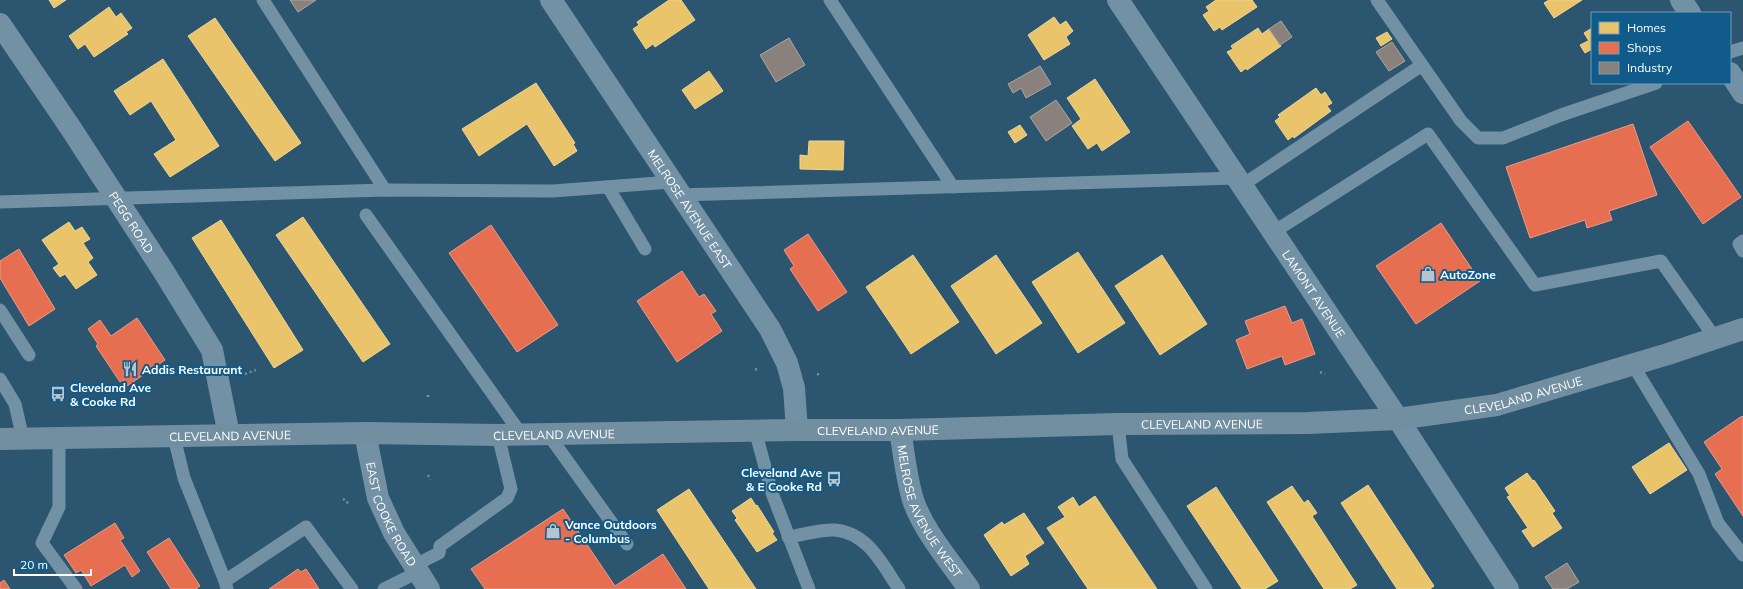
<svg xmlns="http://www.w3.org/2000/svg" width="1743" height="589" viewBox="0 0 1743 589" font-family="Mulish,sans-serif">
<rect width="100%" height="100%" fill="#2c556f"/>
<g fill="#e9c46a" stroke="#f0d697">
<path d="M49,0h17l-12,8z"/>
<path d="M669,0h12l14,20 -40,27 -2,-3 -7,5 -13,-20 6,-4 -2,-3z"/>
<path d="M1216,0h36l5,7 -35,23 -2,-3 -6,4 -11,-16 6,-4 -3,-4z"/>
<path d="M1549,0h33l-28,18 -10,-15z"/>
<path d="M109,7l7,10 5,-4 11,15 -6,4 2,2 -34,23 -9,-13 -7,5 -9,-13z"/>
<path d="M1054,17l6,8 6,-4 7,10 -7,6 4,7 -26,16 -16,-25z"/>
<path d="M215,18l86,125 -26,18 -87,-125z"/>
<path d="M1258,28l4,6 7,-5 12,17 -34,24 -1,-2 -5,4 -14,-20 6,-3 -2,-3z"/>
<path d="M1592,28v18l-8,-13z"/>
<path d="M1387,32l5,7 -11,7 -5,-8z"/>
<path d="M1588,41l4,8 -7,4 -5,-8z"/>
<path d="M163,59l56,87 -49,31 -16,-23 22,-14 -25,-39 -21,14 -16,-24z"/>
<path d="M709,71l14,20 -28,18 -13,-19z"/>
<path d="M1095,79l35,53 -28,19 -5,-8 -9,6 -16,-23 9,-7 -14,-21z"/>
<path d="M536,83l39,60 -2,1 4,7 -23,15 -27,-42 -48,32 -17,-27z"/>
<path d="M1316,88l5,7 4,-3 7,11 -5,3 4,5 -37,27 -1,-2 -5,4 -13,-19 5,-4 -2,-2z"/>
<path d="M1020,125l7,10 -12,8 -7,-11z"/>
<path d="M809,141h35l-1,29 -43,-1v-14l8,1z"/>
<path d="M303,217l87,127 -27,18 -87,-127z"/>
<path d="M221,220l82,130 -29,18 -82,-130z"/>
<path d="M69,222l6,9 7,-4 8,12 -7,4 10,15 -5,4 9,13 -21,14 -11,-15 -5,3 -7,-9 6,-4 -17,-24z"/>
<path d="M1078,252l47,71 -47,30 -46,-71z"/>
<path d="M913,255l46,67 -48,32 -45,-67z"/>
<path d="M996,255l46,68 -46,31 -45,-68z"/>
<path d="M1162,255l45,69 -47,31 -45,-69z"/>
<path d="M1669,443l18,27 -37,24 -18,-27z"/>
<path d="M1527,473l6,8 1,-1 21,31 -3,2 10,15 -29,19 -11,-16 6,-3 -21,-31 3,-1 -5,-8z"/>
<path d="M1368,485l66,101 -4,3h-33l-56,-86z"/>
<path d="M1292,486l12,17 4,-3 9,13 -5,3 45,69 -7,4h-26l-57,-87z"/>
<path d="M1216,487l62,94 -13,8h-23l-55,-83z"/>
<path d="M689,489l67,100h-47l-52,-79z"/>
<path d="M1095,496l62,93h-69l-41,-61 18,-11 -7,-10 15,-10 6,10z"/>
<path d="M751,498l5,8 1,-1 17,27 -2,1 5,7 -20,12 -22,-32 2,-2 -5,-7z"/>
<path d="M1024,513l20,30 -19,13 4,8 -18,12 -27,-41 18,-13 2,3z"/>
</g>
<g fill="#e76f51" stroke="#ee9a85">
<path d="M1688,121l53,76 -38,27 -53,-77z"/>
<path d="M1633,124l24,71 -48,16 3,9 -25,8 -2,-8 -55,18 -24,-71z"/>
<path d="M1441,223l39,58 -64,43 -40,-58z"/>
<path d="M491,225l67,100 -41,27 -68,-99z"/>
<path d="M808,234l39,58 -29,19 -28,-42 4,-3 -10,-16z"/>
<path d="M19,249l36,60 -26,17 -29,-48v-17z"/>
<path d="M682,271l17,26 5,-3 12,17 -5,3 11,17 -45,31 -40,-61z"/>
<path d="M1285,306l7,17 10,-4 13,35 -30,11 -3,-9 -35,13 -11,-29 14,-6 -5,-13z"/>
<path d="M137,318l28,42 -38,26 -4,-6 -3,2 -24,-36 2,-2 -10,-15 12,-9 11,16z"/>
<path d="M1742,416l1,1v99l-28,-42 7,-5 -18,-27z"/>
<path d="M563,509l52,77 48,-32 23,35h-201l-14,-20z"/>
<path d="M115,523l9,15 -4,2 20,31 -8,6 -7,-12 -34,21 -10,-16 -5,3 -12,-18z"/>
<path d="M169,538l31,48 -4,3h-25l-24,-37z"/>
<path d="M298,569l3,3 5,-3 13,20h-50z"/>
<path d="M4,580l6,9h-10v-6z"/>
</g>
<g fill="#8a817c" stroke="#ada7a3">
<path d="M290,0h26l-18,12z"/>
<path d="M1281,21l11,16 -12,8 -11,-16z"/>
<path d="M789,38l16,27 -29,17 -16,-27z"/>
<path d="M1392,42l13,19 -16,10 -13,-19z"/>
<path d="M1040,66l11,18 -25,14 -5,-10 -8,5 -5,-9z"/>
<path d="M1056,100l16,23 -26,18 -16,-24z"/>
<path d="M1567,563l12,19 -12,7h-14l-8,-12z"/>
</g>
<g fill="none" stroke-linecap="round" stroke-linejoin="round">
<g stroke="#7391a4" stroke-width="2.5" stroke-dasharray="2 3" stroke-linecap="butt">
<path d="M755,369l4,1"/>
<path d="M1320,372l5,2"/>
<path d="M245,374l11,-4"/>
<path d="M817,374l5,1"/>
<path d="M428,397v-4"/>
<path d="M428,475l2,5"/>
<path d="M343,499l4,2 1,4"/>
</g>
<g stroke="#7391a4" stroke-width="13">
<path d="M263,0l122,190"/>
<path d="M830,0l123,187"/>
<path d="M1377,0l45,65"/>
<path d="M1730,52l13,-4"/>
<path d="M1241,186l181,-121 39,56 17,17h25l58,-23 95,-32"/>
<path d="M608,187l37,62"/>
<path d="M679,195l557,-17"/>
<path d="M0,202l385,-12 168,1 118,-9"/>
<path d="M366,215l155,219"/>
<path d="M1272,233l156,-99 107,151 126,-24 54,77"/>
<path d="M1743,241l-4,3 4,7"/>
<path d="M0,310l29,45"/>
<path d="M1633,365l66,109 19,49 25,32"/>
<path d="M0,379l15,25 8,35"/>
<path d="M1118,424l4,35 84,130"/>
<path d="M755,430l17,63 37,96"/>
<path d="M548,434l79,110"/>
<path d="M174,437l10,41 41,103"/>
<path d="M59,438v69l-17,36 34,46"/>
<path d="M788,537c15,-2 32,-8 47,-7 33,3 47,34 64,59"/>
<path d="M413,566l26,-13 1,-7 67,-48 4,-9 -13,-54"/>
<path d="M227,589l-2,-8 81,-54 46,62"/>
<path d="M384,589l34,-17"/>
</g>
<g stroke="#7391a4" stroke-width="22">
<path id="s1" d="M551,0l219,329 17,34 7,25 3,42"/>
<path id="s2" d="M1118,0l280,419 110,170"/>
<path d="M1681,0l9,13"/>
<path id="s3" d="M0,24l70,103 94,145 48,78 17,85"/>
<path d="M1730,73l13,20"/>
<path id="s4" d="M900,430c4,23 6,47 13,70 11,32 37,61 56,89"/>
<path id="s5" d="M365,433l13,65 16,35 35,56"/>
</g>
<path stroke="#728fa2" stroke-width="22" id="s6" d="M0,439l365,-6 133,2 299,-5h103l218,-6 190,-1 90,-4 99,-14 171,-51 75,-25"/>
</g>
<defs>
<g id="shop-bare" transform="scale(1.2)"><path d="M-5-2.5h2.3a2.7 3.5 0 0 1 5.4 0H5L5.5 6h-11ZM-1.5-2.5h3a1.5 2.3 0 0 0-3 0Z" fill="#b5c4cd" stroke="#115b8a" stroke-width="2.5" paint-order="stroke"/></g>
<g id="restaurant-bare" transform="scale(1.2)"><path d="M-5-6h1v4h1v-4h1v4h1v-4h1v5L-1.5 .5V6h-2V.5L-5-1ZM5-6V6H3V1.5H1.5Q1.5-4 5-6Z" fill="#b5c4cd" stroke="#115b8a" stroke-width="2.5" paint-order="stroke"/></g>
<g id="bus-bare" transform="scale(1.2)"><path d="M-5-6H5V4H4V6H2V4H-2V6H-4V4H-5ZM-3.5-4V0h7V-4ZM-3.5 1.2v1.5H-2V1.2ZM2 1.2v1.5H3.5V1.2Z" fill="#b5c4cd" stroke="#115b8a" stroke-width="2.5" paint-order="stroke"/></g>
</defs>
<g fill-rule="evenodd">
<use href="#shop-bare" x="1428" y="274"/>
<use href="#restaurant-bare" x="130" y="369"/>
<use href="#bus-bare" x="58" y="394"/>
<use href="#bus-bare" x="834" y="479"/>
<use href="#shop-bare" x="553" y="531"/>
</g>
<g text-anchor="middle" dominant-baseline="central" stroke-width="4" stroke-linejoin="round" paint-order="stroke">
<g font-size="12" fill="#fff" stroke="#115b8a">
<text stroke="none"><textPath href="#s1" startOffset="251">MELROSE AVENUE EAST</textPath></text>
<text stroke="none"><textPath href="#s3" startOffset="238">PEGG ROAD</textPath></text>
<text stroke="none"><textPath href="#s2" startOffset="353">LAMONT AVENUE</textPath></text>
<text stroke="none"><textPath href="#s6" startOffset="1526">CLEVELAND AVENUE</textPath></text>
<text stroke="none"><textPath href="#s6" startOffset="1202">CLEVELAND AVENUE</textPath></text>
<text stroke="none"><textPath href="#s6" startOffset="878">CLEVELAND AVENUE</textPath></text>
<text stroke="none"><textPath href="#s6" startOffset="554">CLEVELAND AVENUE</textPath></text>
<text stroke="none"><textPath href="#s6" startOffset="230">CLEVELAND AVENUE</textPath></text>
<text stroke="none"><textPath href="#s4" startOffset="88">MELROSE AVENUE WEST</textPath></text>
<text stroke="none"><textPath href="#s5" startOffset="86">EAST COOKE ROAD</textPath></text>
</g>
<g font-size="12" font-weight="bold" fill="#fff" stroke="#115b8a" text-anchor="start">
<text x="1440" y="274">AutoZone</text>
<text x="142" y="369">Addis Restaurant</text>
<text x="70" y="387">Cleveland Ave<tspan x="70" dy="14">&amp; Cooke Rd</tspan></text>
<text x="822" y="472" text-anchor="end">Cleveland Ave<tspan x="822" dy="14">&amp; E Cooke Rd</tspan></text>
<text x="565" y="524">Vance Outdoors<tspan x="565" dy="14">- Columbus</tspan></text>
</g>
</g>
<rect x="1591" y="12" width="140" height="72" fill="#115b8a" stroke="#709db9"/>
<rect x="1599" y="22" width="20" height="12" fill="#e9c46a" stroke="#709db9"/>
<text x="1627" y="32" font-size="12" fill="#ffffff">Homes</text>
<rect x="1599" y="42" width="20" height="12" fill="#e76f51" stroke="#709db9"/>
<text x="1627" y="52" font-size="12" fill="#ffffff">Shops</text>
<rect x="1599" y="62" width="20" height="12" fill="#8a817c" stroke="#709db9"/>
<text x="1627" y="72" font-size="12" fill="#ffffff">Industry</text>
<path d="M14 569v6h77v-6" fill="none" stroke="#ffffff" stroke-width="2"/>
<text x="20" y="569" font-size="12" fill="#ffffff" stroke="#115b8a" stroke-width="3" paint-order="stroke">20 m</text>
</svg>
